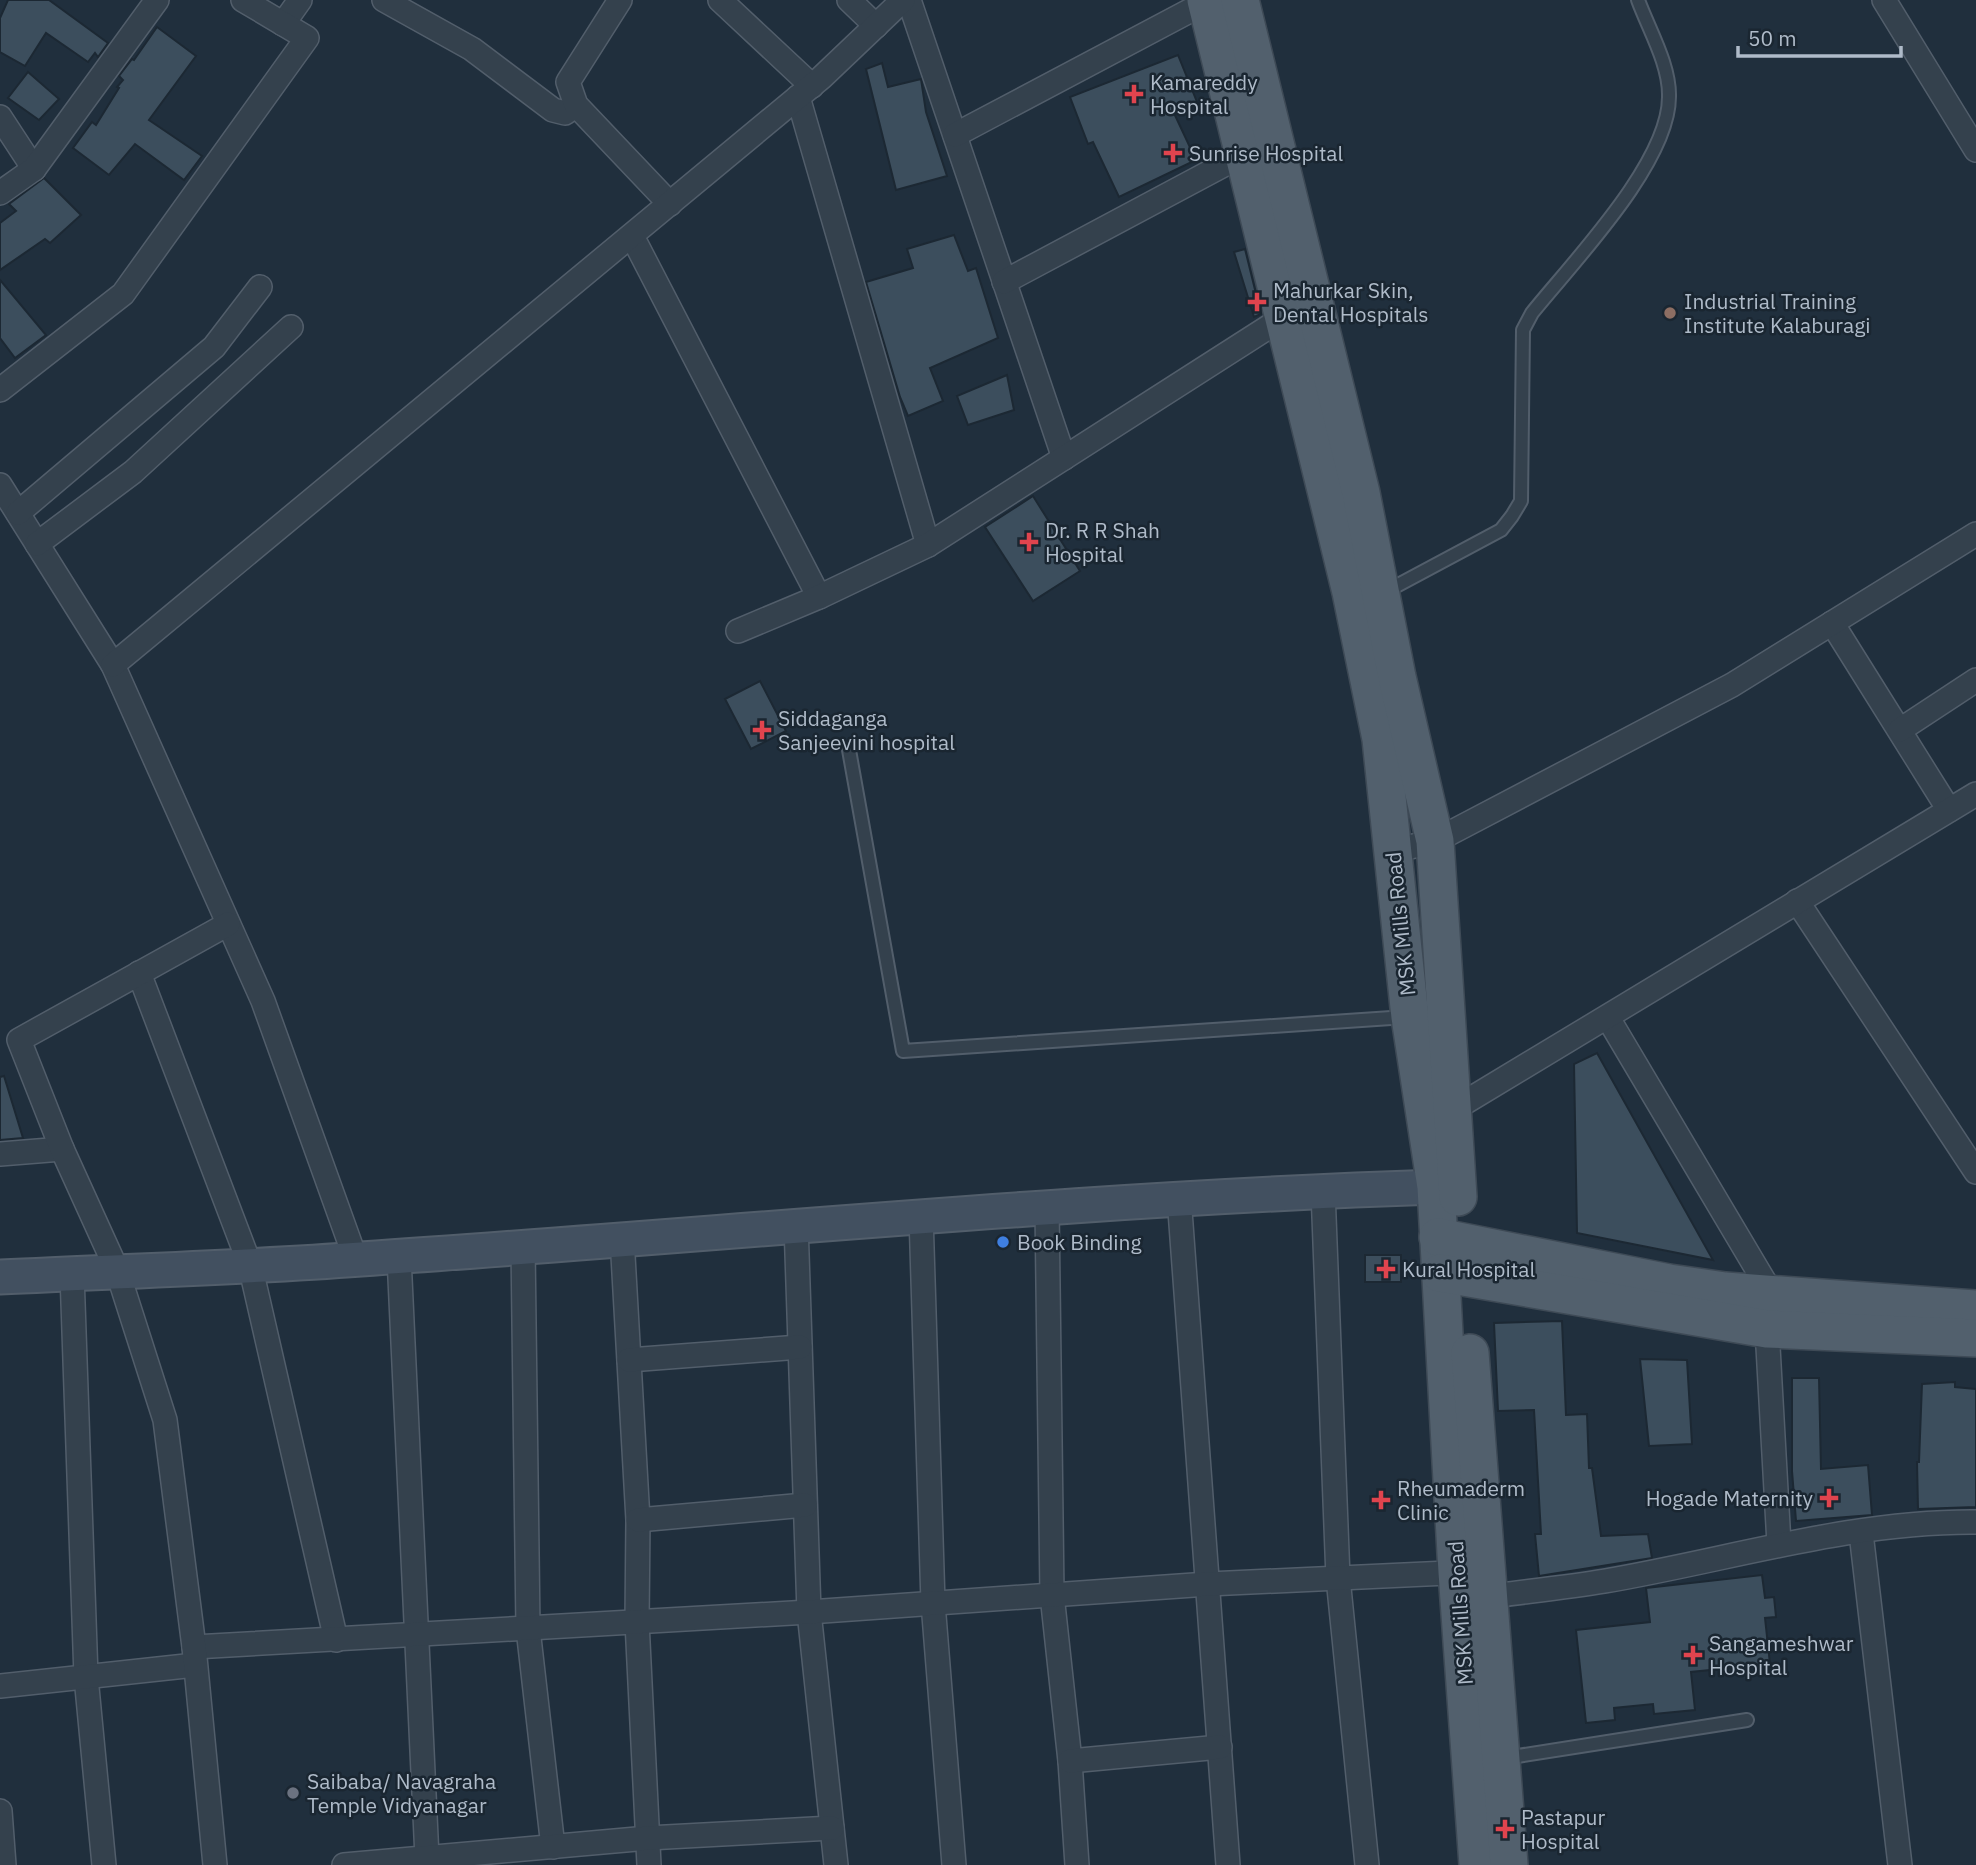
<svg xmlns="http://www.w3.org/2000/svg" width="1976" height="1865" viewBox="0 0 1976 1865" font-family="'IBM Plex Sans',sans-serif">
<rect width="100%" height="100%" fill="#202f3d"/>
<g fill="#3c4e5d" stroke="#1c2833" stroke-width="2">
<path d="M8,0h41l59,43 -10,14 -3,-4 -7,9 -42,-29 -21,33 -25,-14v-34z"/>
<path d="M157,27l39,29 -47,64 53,36 -18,24 -49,-36 -26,31 -36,-27 19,-26 4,3 23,-37 -2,-1 6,-7 -4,-4 13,-17 2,1z"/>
<path d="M1178,55l19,47 -24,9 23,49 -77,37 -26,-55 -5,2 -18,-47z"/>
<path d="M882,63l6,24 33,-8 5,33 21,64 -51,14 -30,-121z"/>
<path d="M28,72l31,27 -20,21 -31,-22z"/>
<path d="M44,178l37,37 -31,28 -5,-4 -45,31v-47l16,-12 -7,-7z"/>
<path d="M954,235l14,36 8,-3 22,70 -68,30 13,33 -35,15 -8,-19 -34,-115 47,-14 -6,-19z"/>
<path d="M1245,249l16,65 -7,3 -20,-65z"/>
<path d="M0,280l46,55 -31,23 -15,-20z"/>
<path d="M1007,375l7,35 -46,15 -11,-29z"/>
<path d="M1033,496l47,75 -47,30 -48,-74z"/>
<path d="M760,681l26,50 -35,18 -26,-50z"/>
<path d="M1597,1053l116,207 -136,-27 -3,-169z"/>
<path d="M4,1076l19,62 -23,2v-63z"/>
<rect x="1365" y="1255" width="36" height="27"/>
<path d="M1562,1321l4,94 21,-1 2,54h3l9,68 47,-2 4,24 -113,18 -4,-42h6l-7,-124 -36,1 -4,-88z"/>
<path d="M1640,1359l47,1 5,84 -43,2z"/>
<path d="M1792,1378h27l2,91 47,-4 4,50 -76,6 -4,-50z"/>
<path d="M1955,1382v5l21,2v118l-58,2 -1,-47h2l3,-78z"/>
<path d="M1762,1575l3,23 9,-1 2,20 -11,1 5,46 -79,8 4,38 -41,4 -1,-10 -39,4 1,12 -29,3 -10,-93 74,-8 -4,-34z"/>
</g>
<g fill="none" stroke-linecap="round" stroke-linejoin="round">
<g stroke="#525e6b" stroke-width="16">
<g id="lane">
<path d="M1385,592l116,-62 11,-14 9,-15 2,-171 9,-17c41,-51 137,-150 137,-216 1,-32 -20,-67 -31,-97"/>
<path d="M849,750l54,301 503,-34"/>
<path d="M1505,1758l242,-38"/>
</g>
</g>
<g stroke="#525e6b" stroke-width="26">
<g id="street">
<path d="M384,0l88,49 81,61 12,3 11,-8"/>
<path d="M620,0l-52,82 8,23 94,99"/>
<path d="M720,0l92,86"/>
<path d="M849,0l27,26"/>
<path d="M909,0l155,458"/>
<path d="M1884,0l92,150"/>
<path d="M283,24l17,-24"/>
<path d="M798,97l130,448"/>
<path d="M0,117l34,52"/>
<path d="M955,135l255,-135"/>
<path d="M0,193l34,-24 123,-169"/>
<path d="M632,236l187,361"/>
<path d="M1004,282l240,-128"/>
<path d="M0,390l123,-96 184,-256 -64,-38"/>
<path d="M0,485l113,180 150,336 93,259"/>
<path d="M18,513l196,-166 46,-60"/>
<path d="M37,544l96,-72 158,-145"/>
<path d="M1832,623l117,187"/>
<path d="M738,631l81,-34 109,-52 364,-233"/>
<path d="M113,665l708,-587 82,-78"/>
<path d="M1900,730l76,-50"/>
<path d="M1393,851l42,-10 297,-156 244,-151"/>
<path d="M1797,901l179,271"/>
<path d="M139,973l111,292 86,375"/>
<path d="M1608,1018l165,278"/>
<path d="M1454,1109l522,-315"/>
<path d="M0,1154l62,-5"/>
<path d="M1323,1191l15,387 29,287"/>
<path d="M1179,1197l49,668"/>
<path d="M1047,1207l5,388 18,166 7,104"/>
<path d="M921,1215l12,388 21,262"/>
<path d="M796,1224l13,388 27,253"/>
<path d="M622,1238l16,282 -1,102 12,243"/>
<path d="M523,1246l5,383 25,218"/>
<path d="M399,1257l28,601"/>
<path d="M72,1274l14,403 18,188"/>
<path d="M1767,1329l12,215"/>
<path d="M629,1360l171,-13"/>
<path d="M638,1520l167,-15"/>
<path d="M1861,1533l39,332"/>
<path d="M1478,1598c42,-6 85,-10 127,-17 123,-21 245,-60 371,-59"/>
<path d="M194,1647l615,-35 399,-28 261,-12"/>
<path d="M0,1686l195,-21"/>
<path d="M1070,1761l150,-14"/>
<path d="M0,1811l4,54"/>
<path d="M215,1865l-21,-218 -29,-227 -48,-150 -55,-121 -43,-109 209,-116"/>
<path d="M344,1865l304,-27 184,-10"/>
</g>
</g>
<g stroke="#525e6b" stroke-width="37">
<path id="secondary" d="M0,1277c120,-6 241,-9 361,-18 358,-24 715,-60 1075,-72l21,-3"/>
</g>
<g stroke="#3e4a56" stroke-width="40">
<g id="primary">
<path d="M1206,0l145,592 30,147 29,278 26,170 21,385 21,293"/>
<path d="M1240,0l121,493 36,184 38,164 23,356"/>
<path d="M1438,1237l231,46 56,8 251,18"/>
<path d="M1440,1273l327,56 209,9"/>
<path d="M1470,1353l39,512"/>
</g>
</g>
<use href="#lane" stroke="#34414d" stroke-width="12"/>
<use href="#street" stroke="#34414d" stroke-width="23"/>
<use href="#secondary" stroke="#425060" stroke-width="33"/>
<use href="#primary" stroke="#52606d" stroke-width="37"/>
</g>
<g fill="#e0444e" stroke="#1a2631" stroke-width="2.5">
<path d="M1130.5 83.5h7v7h7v7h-7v7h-7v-7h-7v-7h7z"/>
<path d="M1169.5 142.5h7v7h7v7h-7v7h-7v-7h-7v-7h7z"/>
<path d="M1253.5 291.5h7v7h7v7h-7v7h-7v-7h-7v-7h7z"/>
<path d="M1025.5 531.5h7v7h7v7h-7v7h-7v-7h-7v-7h7z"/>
<path d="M758.5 719.5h7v7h7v7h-7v7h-7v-7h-7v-7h7z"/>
<path d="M1382.5 1258.5h7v7h7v7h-7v7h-7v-7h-7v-7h7z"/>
<path d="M1825.5 1487.5h7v7h7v7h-7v7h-7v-7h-7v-7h7z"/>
<path d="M1377.5 1489.5h7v7h7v7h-7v7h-7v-7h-7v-7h7z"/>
<path d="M1689.5 1644.5h7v7h7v7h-7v7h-7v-7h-7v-7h7z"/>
<path d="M1501.5 1818.5h7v7h7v7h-7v7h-7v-7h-7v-7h7z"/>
</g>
<circle fill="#8d6e63" stroke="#1a2631" stroke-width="2.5" cx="1670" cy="313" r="7"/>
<circle fill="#3f7fe0" stroke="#1a2631" stroke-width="2.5" cx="1003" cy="1242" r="7"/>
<circle fill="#6b7280" stroke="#1a2631" stroke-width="2.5" cx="293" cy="1793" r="7"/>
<g text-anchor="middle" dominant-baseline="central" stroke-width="5" stroke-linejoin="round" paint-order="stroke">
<g font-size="21" fill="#afbbc9" stroke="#1a2631" text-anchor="start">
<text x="1150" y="82">Kamareddy<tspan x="1150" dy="24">Hospital</tspan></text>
<text x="1189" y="153">Sunrise Hospital</text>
<text x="1273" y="290">Mahurkar Skin,<tspan x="1273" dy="24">Dental Hospitals</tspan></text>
<text x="1684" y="301">Industrial Training<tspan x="1684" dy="24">Institute Kalaburagi</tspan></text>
<text x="1045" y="530">Dr. R R Shah<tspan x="1045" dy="24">Hospital</tspan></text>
<text x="778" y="718">Siddaganga<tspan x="778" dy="24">Sanjeevini hospital</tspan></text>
<text x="1017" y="1242">Book Binding</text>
<text x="1402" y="1269">Kural Hospital</text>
<text x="1397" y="1488">Rheumaderm<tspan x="1397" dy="24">Clinic</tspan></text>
<text x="1813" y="1498" text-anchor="end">Hogade Maternity</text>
<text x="1709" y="1643">Sangameshwar<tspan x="1709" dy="24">Hospital</tspan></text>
<text x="307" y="1781">Saibaba/ Navagraha<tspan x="307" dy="24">Temple Vidyanagar</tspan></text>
<text x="1521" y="1817">Pastapur<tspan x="1521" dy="24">Hospital</tspan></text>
</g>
<g font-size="21" fill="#afbbc9" stroke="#1a2631">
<text transform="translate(1400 924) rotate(-96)">MSK Mills Road</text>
<text transform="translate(1460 1613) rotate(-94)">MSK Mills Road</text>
</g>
</g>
<path d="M1738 46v10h163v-10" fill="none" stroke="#afbbc9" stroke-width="3.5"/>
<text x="1748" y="46" font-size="21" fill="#afbbc9" stroke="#1a2631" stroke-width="5" paint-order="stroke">50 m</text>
</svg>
